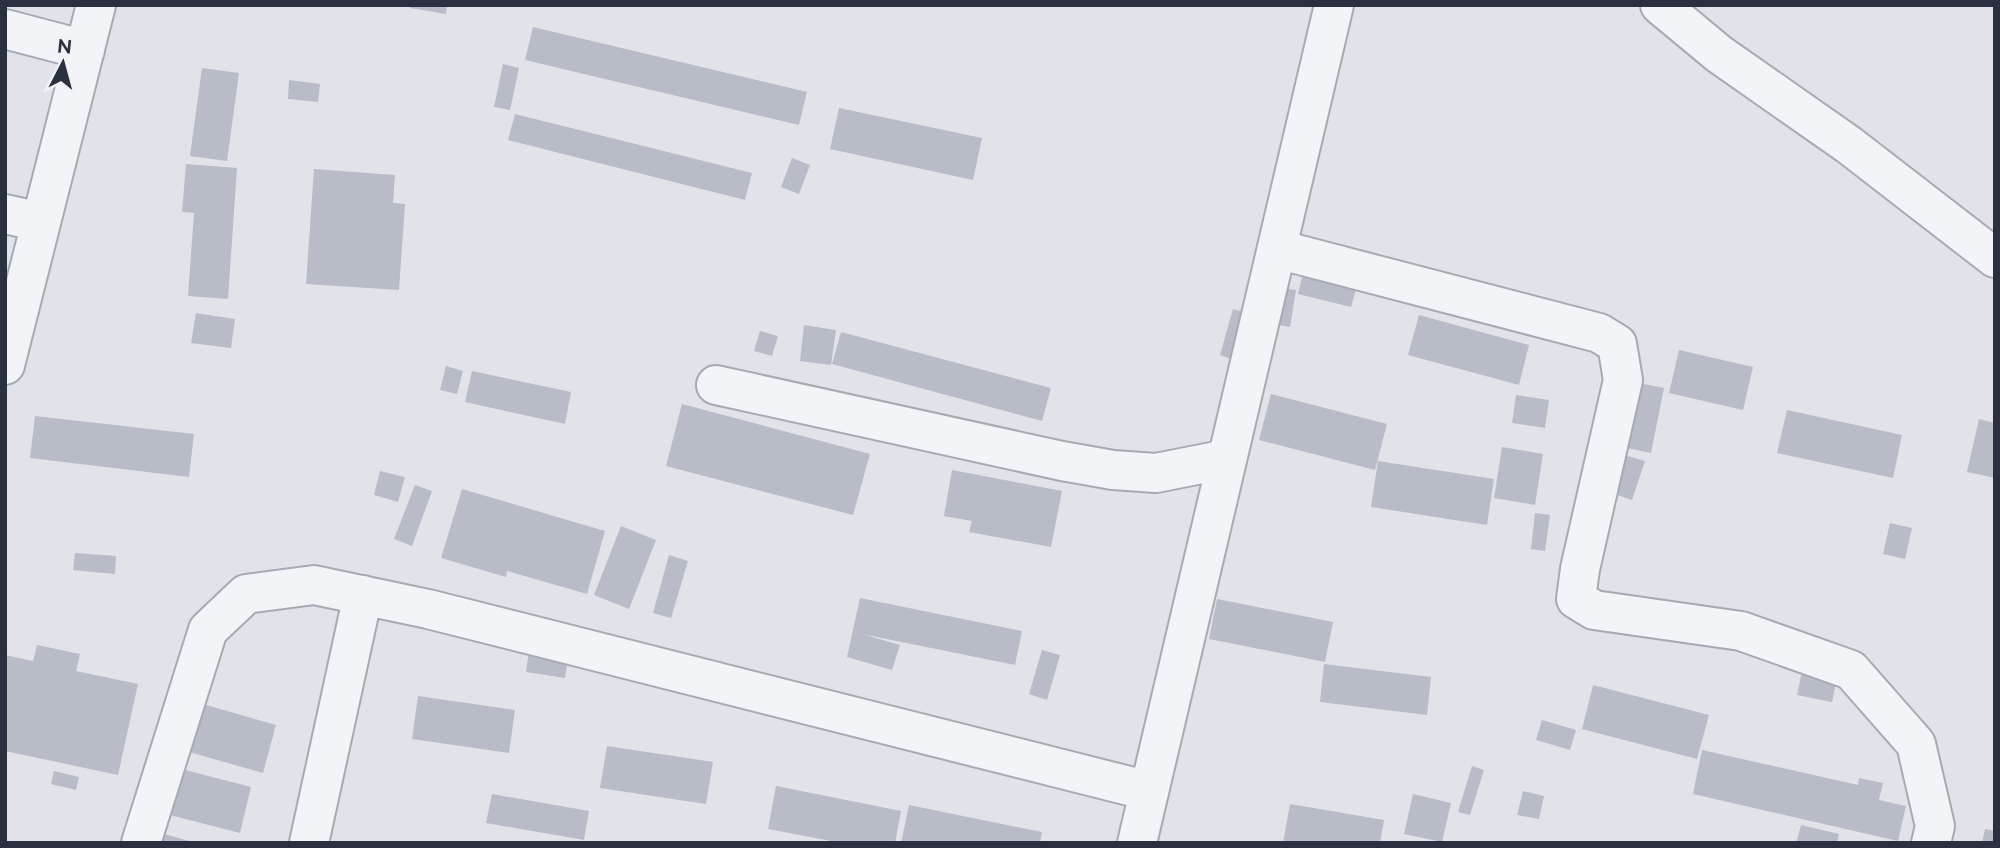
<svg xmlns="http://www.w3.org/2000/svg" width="2000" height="848" viewBox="0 0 2000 848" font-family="Raleway,sans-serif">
<rect width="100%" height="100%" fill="#e1e3e9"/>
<g fill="#b8bcc6">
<path d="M411,5h36l-1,9 -36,-6z"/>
<path d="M533,27l274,65 -8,33 -274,-65z"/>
<path d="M503,64l16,4 -9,42 -16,-3z"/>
<path d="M202,68l37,5 -12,88 -37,-5z"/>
<path d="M289,80l31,4 -2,18 -30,-3z"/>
<path d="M839,108l143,30 -9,42 -143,-31z"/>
<path d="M515,114l237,59 -7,27 -237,-60z"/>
<path d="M792,158l18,7 -11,29 -18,-7z"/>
<path d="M186,164l51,4 -9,131 -40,-3 6,-83 -12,-1z"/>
<path d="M314,169l81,6 -2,28 12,1 -6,86 -93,-6z"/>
<path d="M1306,261l54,14 -9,32 -53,-13z"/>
<path d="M1254,283l42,7 -6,37 -42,-7z"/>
<path d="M1233,309l11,3 -13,47 -11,-4z"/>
<path d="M196,313l39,6 -4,29 -40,-5z"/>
<path d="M1419,315l110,30 -10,40 -111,-30z"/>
<path d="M804,325l32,5 -5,35 -31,-4z"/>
<path d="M760,331l18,5 -6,20 -18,-5z"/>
<path d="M841,332l210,56 -9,33 -210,-57z"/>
<path d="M1679,350l74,17 -10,43 -74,-17z"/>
<path d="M446,366l17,5 -6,23 -17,-4z"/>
<path d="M472,371l99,21 -6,32 -100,-22z"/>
<path d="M1628,381l36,7 -13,65 -24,-5z"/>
<path d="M1271,394l116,30 -12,46 -116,-30z"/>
<path d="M1516,395l33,5 -4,28 -33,-5z"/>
<path d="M682,404l188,50 -17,61 -187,-49z"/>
<path d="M1787,410l115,25 -9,43 -116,-25z"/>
<path d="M35,416l159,18 -5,43 -159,-19z"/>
<path d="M1979,419l16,4v55l-28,-6z"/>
<path d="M1502,447l41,7 -8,51 -41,-7z"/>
<path d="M1614,452l31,9 -13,39 -30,-10z"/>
<path d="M1378,461l116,18 -7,46 -116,-18z"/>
<path d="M952,470l110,21 -11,56 -82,-15 3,-11 -28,-5z"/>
<path d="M380,471l25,6 -7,25 -24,-7z"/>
<path d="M415,485l17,6 -20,55 -18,-7z"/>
<path d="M462,489l143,42 -18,63 -80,-23 -1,6 -65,-19z"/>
<path d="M1535,513l15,2 -5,36 -14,-2z"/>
<path d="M1890,523l22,5 -7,31 -22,-5z"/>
<path d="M621,526l35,14 -27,69 -35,-14z"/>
<path d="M75,553l41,3 -1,18 -42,-4z"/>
<path d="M669,555l19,6 -17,57 -18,-5z"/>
<path d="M860,598l162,33 -7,34 -153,-31 38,11 -8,25 -45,-13z"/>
<path d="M1217,599l116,23 -8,40 -116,-23z"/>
<path d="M531,635l40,6 -6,37 -39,-6z"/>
<path d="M37,645l43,9 -4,17 62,13 -20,91 -113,-24v-96l28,6z"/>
<path d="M1042,650l18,5 -13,45 -18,-6z"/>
<path d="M1805,656l35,7 -8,39 -35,-7z"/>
<path d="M1324,664l107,13 -4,38 -107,-13z"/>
<path d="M1593,685l116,30 -12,44 -115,-30z"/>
<path d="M418,696l97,14 -6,43 -97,-14z"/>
<path d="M182,698l94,27 -13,48 -95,-27z"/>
<path d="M1542,720l34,10 -6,20 -34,-10z"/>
<path d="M607,746l106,16 -7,42 -106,-16z"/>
<path d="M1702,750l156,35 1,-7 24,5 -4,17 27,6 -8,35 -205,-47z"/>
<path d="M166,765l85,22 -11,46 -86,-22z"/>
<path d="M1472,766l12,4 -14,45 -12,-3z"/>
<path d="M54,771l25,6 -3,13 -25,-6z"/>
<path d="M776,786l125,25 -6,32h-53l-74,-14z"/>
<path d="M1523,791l21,5 -5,23 -22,-4z"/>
<path d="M492,794l97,17 -5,29 -98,-17z"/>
<path d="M1413,794l38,9 -9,39 -38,-8z"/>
<path d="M1290,804l94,16 -4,23h-97z"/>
<path d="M909,805l133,27 -2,11h-139z"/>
<path d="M1801,825l38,9 -2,9h-41z"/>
<path d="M1985,829l10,2v12h-13z"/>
<path d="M164,834l29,8v1h-31z"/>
</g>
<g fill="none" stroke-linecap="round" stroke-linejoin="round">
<g stroke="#a6aab3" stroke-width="42">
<g id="minor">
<path d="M1660,5l59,49 130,91 146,113"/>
<path d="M5,29l80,21"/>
<path d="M5,214l36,8"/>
<path d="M1277,249l322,84 18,11 6,36 -43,189 -4,30 18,11 147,21 110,39 65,74 19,82 -4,17"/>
<path d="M5,365l91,-360"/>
<path d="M716,385l346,76 51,9 43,3 71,-14"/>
<path d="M141,843l67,-213 38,-36 68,-9 114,24 721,182"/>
<path d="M309,843l54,-248"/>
<path d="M1137,843l197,-838"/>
</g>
</g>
<use href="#minor" stroke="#f3f4f7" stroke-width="38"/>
</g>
<rect width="2000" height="848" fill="none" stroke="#2a3040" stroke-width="14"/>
<g transform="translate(63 63) rotate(6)" stroke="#f0f2f6" stroke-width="5" paint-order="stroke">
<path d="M0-5L12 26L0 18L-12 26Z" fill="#2a3040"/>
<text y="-10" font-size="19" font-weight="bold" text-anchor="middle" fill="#2a3040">N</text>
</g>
</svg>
